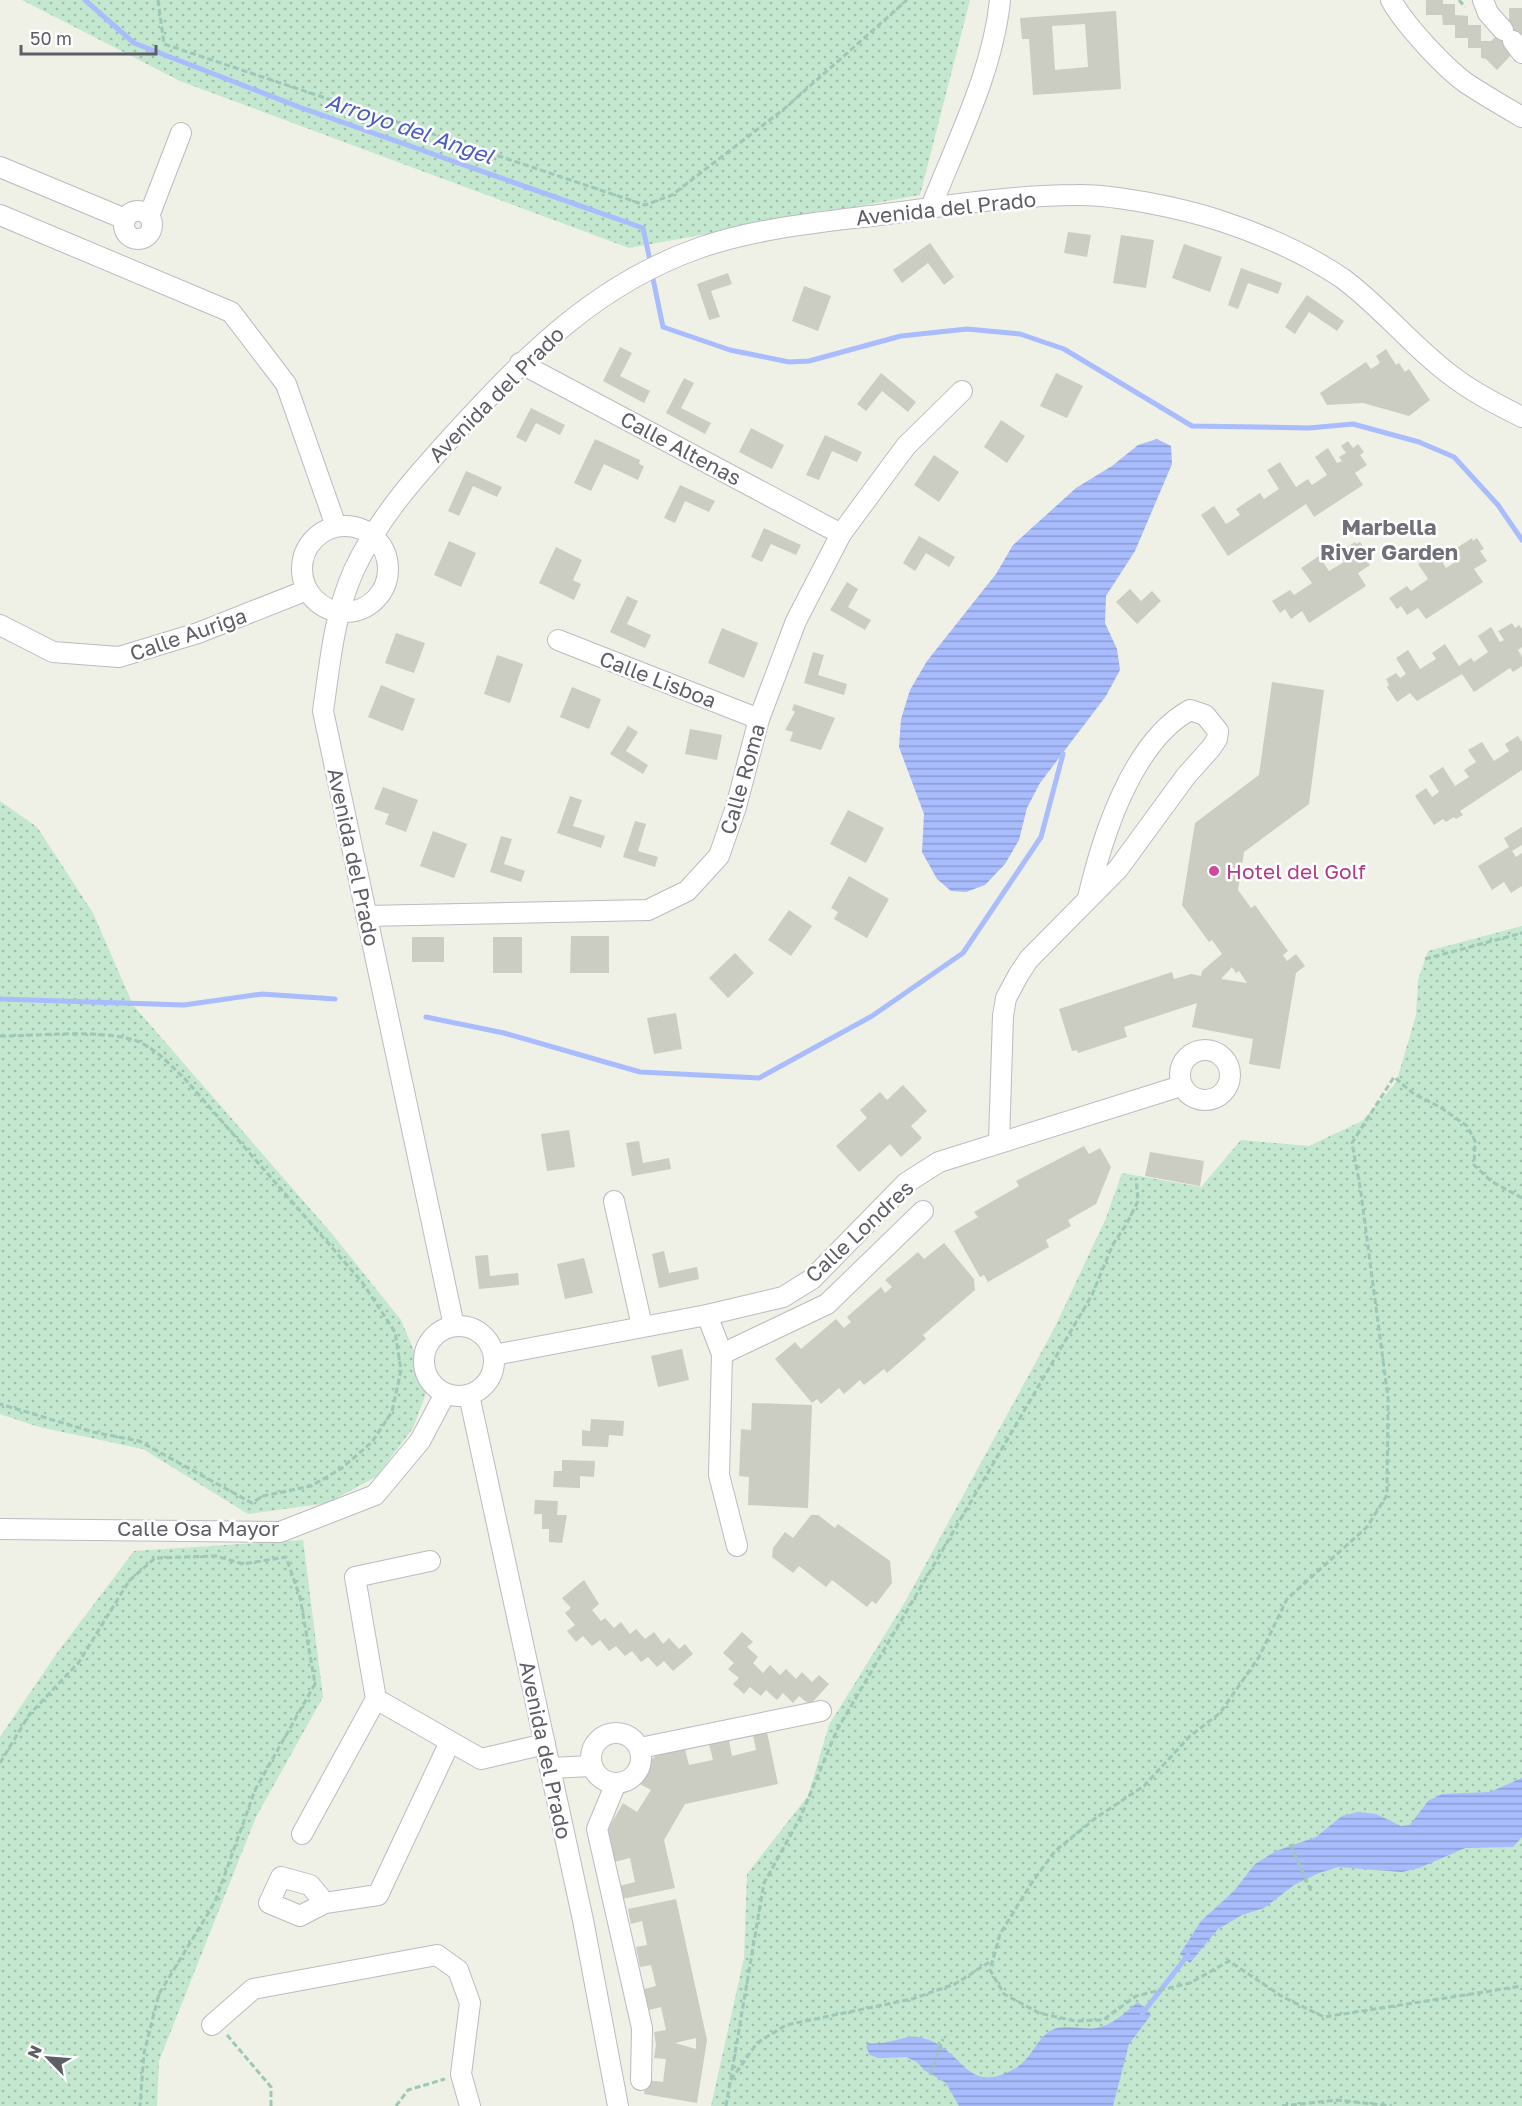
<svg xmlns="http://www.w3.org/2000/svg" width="1522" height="2106" viewBox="0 0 1522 2106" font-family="'Golos Text',sans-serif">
<defs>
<pattern id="grass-dots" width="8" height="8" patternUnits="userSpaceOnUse" patternTransform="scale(1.5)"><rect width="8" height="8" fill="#c3e7cf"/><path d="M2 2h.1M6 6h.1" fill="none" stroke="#a2beac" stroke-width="1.8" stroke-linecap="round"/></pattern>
<pattern id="water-rules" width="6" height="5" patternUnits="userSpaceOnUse" patternTransform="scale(1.5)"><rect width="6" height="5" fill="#a8bcfe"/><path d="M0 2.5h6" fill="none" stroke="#8c9cd1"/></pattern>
</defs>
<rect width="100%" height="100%" fill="#eff0e6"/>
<g fill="url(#grass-dots)">
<path d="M22,0h948l-50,195 -291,53 -449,-167z"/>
<path d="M0,801l37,26 56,86 40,92 200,230 68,85 15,36 10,37 -13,35 -36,48 -49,27 -80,11 -105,-65 -104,-22 -39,-13z"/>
<path d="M1522,926v1180h-811l33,-148 3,-84 61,-78 21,-71 76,-123 150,-275 51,-109 16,-45 79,14 40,-47 68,6 53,-25 34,-38 20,-68 2,-35 10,-29z"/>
<path d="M303,1540l20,157 -67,120 -97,244 -2,45h-157v-369l57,-84 77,-102z"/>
</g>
<g fill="url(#water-rules)">
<path d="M1157,439l14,7 1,18 -17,40 -20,47 -29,45 -1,27 12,26 3,21 -14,26 -66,87 -13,25 -8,32 -14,24 -20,21 -19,7 -15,-1 -14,-12 -15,-27 2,-38 -25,-67 2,-28 9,-29 17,-29 69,-87 17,-29 63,-57 36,-22 26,-21z"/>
<path d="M1522,1778v59l-9,10 -48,1 -46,20 -17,4 -64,-5 -19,6 -25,12 -30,23 -22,7 -24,14 -28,34 -10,-9 21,-33 33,-30 21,-27 21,-13 40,-14 26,-21 16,-4 18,2 25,12 9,-1 18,-24 14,-7 48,-2z"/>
<path d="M1138,2002l13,13 -22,29 -16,62h-154l-13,-23 -22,-13 -7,-8 -11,-5 -28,1 -8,-3 -4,-8 2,-4c19,3 35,-8 49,-6 48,7 45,62 99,31 15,-9 20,-28 34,-37 16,-9 34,1 50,-4 14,-3 28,-17 38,-25z"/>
</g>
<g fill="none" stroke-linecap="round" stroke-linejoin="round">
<g stroke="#a8bcfe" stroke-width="5">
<path d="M85,0l49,43 165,64 344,121 8,37"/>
<path d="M652,274l11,53 67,23 59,12 20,-1 92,-25 66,-7 53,5 44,15 128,77 117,2 44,-4 66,18 35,15 44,48 24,35"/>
<path d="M0,999l184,6 78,-11 73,5"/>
<path d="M426,1017l78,16 136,39 119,6 113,-62 91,-63 78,-116 22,-83"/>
<path d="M1142,2014l46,-59"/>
</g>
</g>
<g fill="#cbccc2" fill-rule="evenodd">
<path d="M1426,0h17v4h12v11l13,1v9h13v16h10l18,-17v-16h13v26h-3l-6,19 -16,17 -11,-11 -5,-1v-10h-13v-10h-13v-13h-12l-1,-10h-16z"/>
<path d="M1116,11l5,78 -88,6 -4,-56h-7l-2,-21zM1085,24l3,43 -33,3 -3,-44z"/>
<path d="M1068,232l23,3 -4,22 -23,-4z"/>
<path d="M1121,235l33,5 -8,48 -33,-5z"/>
<path d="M930,243l24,34 -10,8 -16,-22 -26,20 -9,-13z"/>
<path d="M1184,244l38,13 -12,35 -38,-14z"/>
<path d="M1241,268l41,15 -4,11 -30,-11 -10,26 -10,-4z"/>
<path d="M728,273l4,11 -21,7 9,26 -11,3 -12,-36z"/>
<path d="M804,286l27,10 -13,35 -26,-10z"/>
<path d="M1307,295l37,26 -7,10 -28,-19 -14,22 -10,-7z"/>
<path d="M620,347l12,6 -12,23 30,15 -6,12 -41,-22z"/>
<path d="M1386,349l10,16 3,-2 6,9 4,-3 21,31 -21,16 -46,-13 -36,2 -7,-12 46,-31 5,7 9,-6 -4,-7z"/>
<path d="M881,373l35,29 -8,10 -26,-21 -16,20 -9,-7z"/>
<path d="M1056,373l27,13 -16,32 -27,-12z"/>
<path d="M684,378l10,5 -13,25 30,15 -6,11 -39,-21z"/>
<path d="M531,408l34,17 -5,10 -24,-12 -10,19 -10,-5z"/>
<path d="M1001,420l24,16 -18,27 -23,-16z"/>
<path d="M751,428l33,17 -12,24 -33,-17z"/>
<path d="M825,435l37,17 -5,10 -25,-11 -13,29 -13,-5z"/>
<path d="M595,439l45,21 -1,4 5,2 -6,14 -34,-16 -13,27 -17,-8z"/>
<path d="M1348,441l5,7 5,-4 6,8 -4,3 7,10 -12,8 8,12 -49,32 -8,-13 -78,52 -27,-41 13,-9 12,18 14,-9 -4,-6 24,-16 4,6 15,-10 -12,-19 13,-8 16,25 12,-8 4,6 15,-10 -12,-18 13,-9 9,15 5,-2 -3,-4 7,-4 -5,-7z"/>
<path d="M934,455l25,17 -20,30 -25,-17z"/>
<path d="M466,471l36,16 -5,10 -24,-11 -14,30 -11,-5z"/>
<path d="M680,485l35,16 -6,11 -24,-11 -10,22 -11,-5z"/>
<path d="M764,528l37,17 -5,10 -25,-11 -9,18 -11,-5z"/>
<path d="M919,536l36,21 -6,10 -23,-14 -11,18 -12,-8z"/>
<path d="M1472,538l1,3 4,-3 7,11 -4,2 7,10 -13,8 9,13 -57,37 -8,-11 -11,7 -6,-9 -4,3 -8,-11 18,-12 4,5 17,-12 -10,-15 18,-12 10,16 15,-10 -6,-9z"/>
<path d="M449,541l27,12 -15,34 -27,-12z"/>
<path d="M1355,542l1,2 4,-2 7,10 -4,3 7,10 -12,8 8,13 -57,37 -7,-12 -11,8 -6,-10 -5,4 -8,-12 18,-11 4,5 18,-12 -11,-15 18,-12 10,15 15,-9 -6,-9z"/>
<path d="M556,547l26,13 -9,20 8,4 -7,16 -35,-17z"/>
<path d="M847,582l11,7 -10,18 23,13 -6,10 -35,-20z"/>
<path d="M1130,589l11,12 11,-10 9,10 -24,23 -21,-22z"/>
<path d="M627,596l11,5 -11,23 24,11 -6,13 -35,-16z"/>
<path d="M1512,623l3,5 4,-3 3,4v18l-4,3 4,7v9l-9,6 -3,-4 -36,24 -12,-18 -45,27 -7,-8 -13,9 -10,-15 2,-2 -3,-6 10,-6 4,5 6,-4 -10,-16 12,-8 12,19 16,-10 -4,-6 13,-9 14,22 12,-8 3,4 14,-10 -10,-16 13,-9 9,15 4,-2 -6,-9z"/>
<path d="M722,628l36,15 -14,35 -36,-15z"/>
<path d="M396,633l29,10 -11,30 -29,-10z"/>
<path d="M813,652l11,3 -6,20 29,9 -3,11 -40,-12z"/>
<path d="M497,655l26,9 -13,39 -26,-9z"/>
<path d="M1272,682l52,8 -15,114 -65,48 -6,38 13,18 4,-3 33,46 -5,4 4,6 9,-7 9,12 -9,7 -16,96 -31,-5 4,-25 -61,-12 5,-24 -73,24 3,10 -49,16 -1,-3 -5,1 -13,-42 113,-37 2,7 17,-5 10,2 1,-5 20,-17 -10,-14 -3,2 -27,-37 13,-82 64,-48zM1232,967l4,6 3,-2 8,12 -26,-4z"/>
<path d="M381,685l34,14 -12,32 -35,-14z"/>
<path d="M572,687l29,12 -12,30 -29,-12z"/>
<path d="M794,704l41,14 -14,32 -31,-9 3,-9 -8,-2 10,-18 -3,-2z"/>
<path d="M628,726l10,6 -12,19 22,14 -5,9 -33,-20z"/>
<path d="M690,729l32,6 -5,25 -32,-6z"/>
<path d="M1518,736l4,6v28l-62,41 3,4 -7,4 -2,-2 -8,5 -3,-3 -9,6 -19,-29 11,-8 6,9 7,-5 -10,-16 14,-9 12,19 14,-9 -5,-7 12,-8 -8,-12 14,-8 12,19 15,-10 -4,-7z"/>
<path d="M383,787l35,13 -12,32 -21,-8 4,-10 -15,-5z"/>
<path d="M570,796l12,4 -9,26 32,10 -4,12 -44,-15z"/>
<path d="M848,810l36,18 -18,35 -36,-19z"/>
<path d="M635,821l11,3 -8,27 20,6 -3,10 -32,-10z"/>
<path d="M1522,827v18l-10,6 4,6 6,-4v33l-11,7 -7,-11 -12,8 -14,-24 31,-19 -5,-9z"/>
<path d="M433,831l34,13 -13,34 -34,-12z"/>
<path d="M501,836l11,3 -8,25 21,7 -4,11 -31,-10z"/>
<path d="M849,876l40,23 -22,39 -33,-19 4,-7 -7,-4z"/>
<path d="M789,910l23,16 -21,30 -23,-16z"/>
<path d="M571,936h38v37h-39z"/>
<rect x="412" y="937" width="32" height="25"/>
<rect x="493" y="937" width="29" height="36"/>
<path d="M735,953l19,20 -26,25 -19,-20z"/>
<path d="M676,1013l6,36 -28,5 -7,-36z"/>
<path d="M903,1085l24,26 -16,15 11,12 -21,19 -11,-13 -31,28 -23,-26 31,-28 -7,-8 20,-18 7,8z"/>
<path d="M569,1130l6,37 -28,4 -6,-37z"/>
<path d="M639,1141l4,22 26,-5 2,11 -39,7 -6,-33z"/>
<path d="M1084,1146l5,8 11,-6 11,19 -15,37 -28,16 3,6 -25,14 3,7 -61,35 -4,-7 -4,2 -26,-46 24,-14 -4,-5 45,-26 -3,-5z"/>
<path d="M1150,1152l54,9 -4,25 -55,-10z"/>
<path d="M944,1243l30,36 1,11 -52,45 3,4 -39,34 -3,-4 -20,16 -4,-5 -16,14 -5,-6 -18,16 -4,-5 -5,4 -37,-44 20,-17 6,7 35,-30 8,9 7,-6 -4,-5 34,-30 4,6 7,-6 -7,-7 33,-28 6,7z"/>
<path d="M664,1251l5,22 28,-6 2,12 -40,9 -7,-34z"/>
<path d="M488,1255l2,21 28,-3 1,12 -40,4 -4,-33z"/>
<path d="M584,1258l9,35 -28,6 -8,-35z"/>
<path d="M682,1349l7,31 -31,7 -7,-31z"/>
<path d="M752,1403l60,2 -4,103 -60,-3 1,-28 -10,-1 2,-47 10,1z"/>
<path d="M591,1419l33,2 -1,15 -14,-1 -1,12 -26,-1v-16l8,1z"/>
<path d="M562,1460l33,1 -1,16 -14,-1v12l-27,-1 1,-16h8z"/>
<path d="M535,1500l23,1 -1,14h10l-5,28 -13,-1v-13h-7v-15h-8z"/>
<path d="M811,1515h7l17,13 3,-4 52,37 2,22 -16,21 -4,-3 -5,6 -35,-27 -6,7 -27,-21 -6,7 -21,-16 1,-9 12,-16 8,6z"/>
<path d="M584,1580l15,24 -7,6 9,11 4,-3 9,10 7,-6 9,12 6,-5 9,10 9,-7 9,12 6,-6 10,11 6,-5 8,10 -20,17 -9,-10 -7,6 -9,-10 -7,5 -9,-11 -7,5 -9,-10 -7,5 -9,-11 -8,6 -9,-10 -7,6 -9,-11 8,-6 -10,-12 6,-5 -9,-10z"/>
<path d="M742,1632l11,10 -6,5 11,10 -5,6 10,10 7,-8 10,10 6,-6 10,10 6,-7 10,10 7,-7 10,9 -19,21 -11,-9 -6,7 -10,-10 -6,7 -11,-10 -5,6 -11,-9 -6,7 -11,-10 6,-6 -11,-9 6,-6 -11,-10z"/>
<path d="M767,1732l11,52 -93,20 -21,36 11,48 -53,11 -3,-13 16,-4 -5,-24 -16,4 -6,-33 15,-26 14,9 14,-22 -13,-7 14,-24 5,-4 28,-6 4,16 24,-5 -4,-16 20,-4 3,16 24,-6 -3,-15z"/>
<path d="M676,1899l31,141 -10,63 -53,-9 2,-14 17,2 3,-23 -12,-1 2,-13 -2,-13 12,-2 -5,-23 -12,3 -5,-21 12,-3 -5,-21 -11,2 -4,-20 11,-2 -5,-24 -11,3 -3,-15zM696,2038v11l-21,-6z"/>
</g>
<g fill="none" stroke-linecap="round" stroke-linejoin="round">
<g stroke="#bbbbc2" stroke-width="22">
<g id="minor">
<path d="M1391,0c13,24 53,67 75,83 18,12 37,23 56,34"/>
<path d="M1483,0l5,13 15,17"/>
<path d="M1513,41l9,12"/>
<path d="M0,167l125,52"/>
<path d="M931,207c26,-66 62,-136 69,-207"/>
<circle cx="138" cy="225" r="14"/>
<path d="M0,215l231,97 55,72 50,142"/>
<path d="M149,216l32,-83"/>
<path d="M520,363l321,171"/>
<circle cx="345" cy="569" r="43"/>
<path d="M0,625l53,27 66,5 79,-24 109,-43"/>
<path d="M558,640l201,79"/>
<path d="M366,916l282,-6 39,-19 32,-35 17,-49 23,-88 37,-98 45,-87 65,-88 56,-55"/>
<circle cx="1205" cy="1075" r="25"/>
<path d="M999,1142l4,-126 3,-18 13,-24 10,-15 89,-90 68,-93 25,-28 6,-9 1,-8 -13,-16 -15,-5c-58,32 -88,127 -102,188"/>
<path d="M614,1201l28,125"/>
<path d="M707,1315l15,39"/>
<circle cx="459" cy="1361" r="35"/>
<path d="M454,1326l-131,-615c7,-48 11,-97 31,-141 26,-55 64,-96 104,-140 71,-77 139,-146 241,-182 66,-23 140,-27 210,-37 53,-8 113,-16 167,-16 37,-1 105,13 142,25 43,14 87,33 124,58 41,30 73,72 114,101 20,15 44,27 66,38"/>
<path d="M494,1355l213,-40 76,-18 29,-18 94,-96 33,-21 242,-76"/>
<path d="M469,1395l114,525 35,186"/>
<path d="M0,1529l280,3 95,-37 45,-54 25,-47"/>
<path d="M737,1546l-18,-71 3,-121 105,-50 96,-93"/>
<path d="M376,1699l105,60 64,-15"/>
<circle cx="616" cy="1758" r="25"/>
<path d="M640,1748l181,-37"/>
<path d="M550,1768l42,-2"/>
<path d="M616,1783l-19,46 45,199 -1,52"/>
<path d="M302,1834l74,-135 -21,-122 75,-16"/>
<path d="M325,1903l-25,13 -31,-13 12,-26 29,8 15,18 53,-8 72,-153"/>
<path d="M212,2025l41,-36 184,-34 21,15 12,33 -9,71 9,32"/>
</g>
</g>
<g stroke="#9dc7b7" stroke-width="3" stroke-dasharray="6 3" stroke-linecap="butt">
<path d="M158,0l6,44 481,161 27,-10 112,-86 123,-109"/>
<path d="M1459,0l6,7"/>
<path d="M1425,959l97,-26"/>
<path d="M0,1036c40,0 96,-7 134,4 21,7 36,25 51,39l177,203 33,50 6,38 -9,42 -20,30 -30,26 -31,18 -48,10 -11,7 -113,-62 -46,-9 -93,-28"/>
<path d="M1522,1198l-31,-17 -17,-16 1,-24 -8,-15 -27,-19 -26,-13 -20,-17 -42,66 8,43 28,212 -1,97 -20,32 -80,72 -28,58 -39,56 -30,23 -46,50 -47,31 -42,34 -24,33 -31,50 -10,36 14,24 35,19 36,8 28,-1 33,-24 54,-13 39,-22 54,36 41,20 198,-31"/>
<path d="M0,1763l29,-48 50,-53 50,-81 26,-23 61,-2 27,8 43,-7 14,40 15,87 -60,106 -40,112 -56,92 -15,59 -4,53"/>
<path d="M1290,1844l22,49"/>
<path d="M227,2035l44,52v19"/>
<path d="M930,2075l13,-36"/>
<path d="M731,2080l26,-37 29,-18 126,-26 43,-15 36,-23"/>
<path d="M396,2106l12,-16 37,-11"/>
<path d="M726,2106l38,-223 36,-65 37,-88 255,-435 21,-51 13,-19 12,-24 -2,-23"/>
<path d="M1282,2106l55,-6 55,6"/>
</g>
<use href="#minor" stroke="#fff" stroke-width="20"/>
</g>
<circle fill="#d1479c" stroke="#fff" stroke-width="2" cx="1214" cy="871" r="6"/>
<g text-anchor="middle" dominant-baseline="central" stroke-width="5" stroke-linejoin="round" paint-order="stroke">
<g font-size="21" fill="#5e5f66" stroke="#fff">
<text transform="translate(946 208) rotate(-6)">Avenida del Prado</text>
<text transform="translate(496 394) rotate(-45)">Avenida del Prado</text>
<text transform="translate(681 448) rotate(28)">Calle Altenas</text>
<text transform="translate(188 634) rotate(-19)">Calle Auriga</text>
<text transform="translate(658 679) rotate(21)">Calle Lisboa</text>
<text transform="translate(742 779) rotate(-74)">Calle Roma</text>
<text transform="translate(354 857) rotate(78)">Avenida del Prado</text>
<text transform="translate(859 1231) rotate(-43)">Calle Londres</text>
<text x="198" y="1528">Calle Osa Mayor</text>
<text transform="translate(546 1750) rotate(78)">Avenida del Prado</text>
</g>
<g font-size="21" fill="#b23c85" stroke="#fff" text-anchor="start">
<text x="1226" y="871">Hotel del Golf</text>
</g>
<g font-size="22" font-style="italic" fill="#495dc2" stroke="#fff">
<text transform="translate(410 128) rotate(19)">Arroyo del Angel</text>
</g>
<g font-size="22" font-weight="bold" fill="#6f7078" stroke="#fff">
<text x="1389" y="526">Marbella<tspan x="1389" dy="25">River Garden</tspan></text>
</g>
</g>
<g transform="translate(48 2058) rotate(295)" stroke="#ffffff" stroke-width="4.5" paint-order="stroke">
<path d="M0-4.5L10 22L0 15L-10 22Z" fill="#5e5f66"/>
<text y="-9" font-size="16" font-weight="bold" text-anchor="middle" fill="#5e5f66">N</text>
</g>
<path d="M21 45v9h135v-9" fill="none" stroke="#5e5f66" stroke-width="3"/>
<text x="30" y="45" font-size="18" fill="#5e5f66" stroke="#ffffff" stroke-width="4.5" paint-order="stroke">50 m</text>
</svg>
